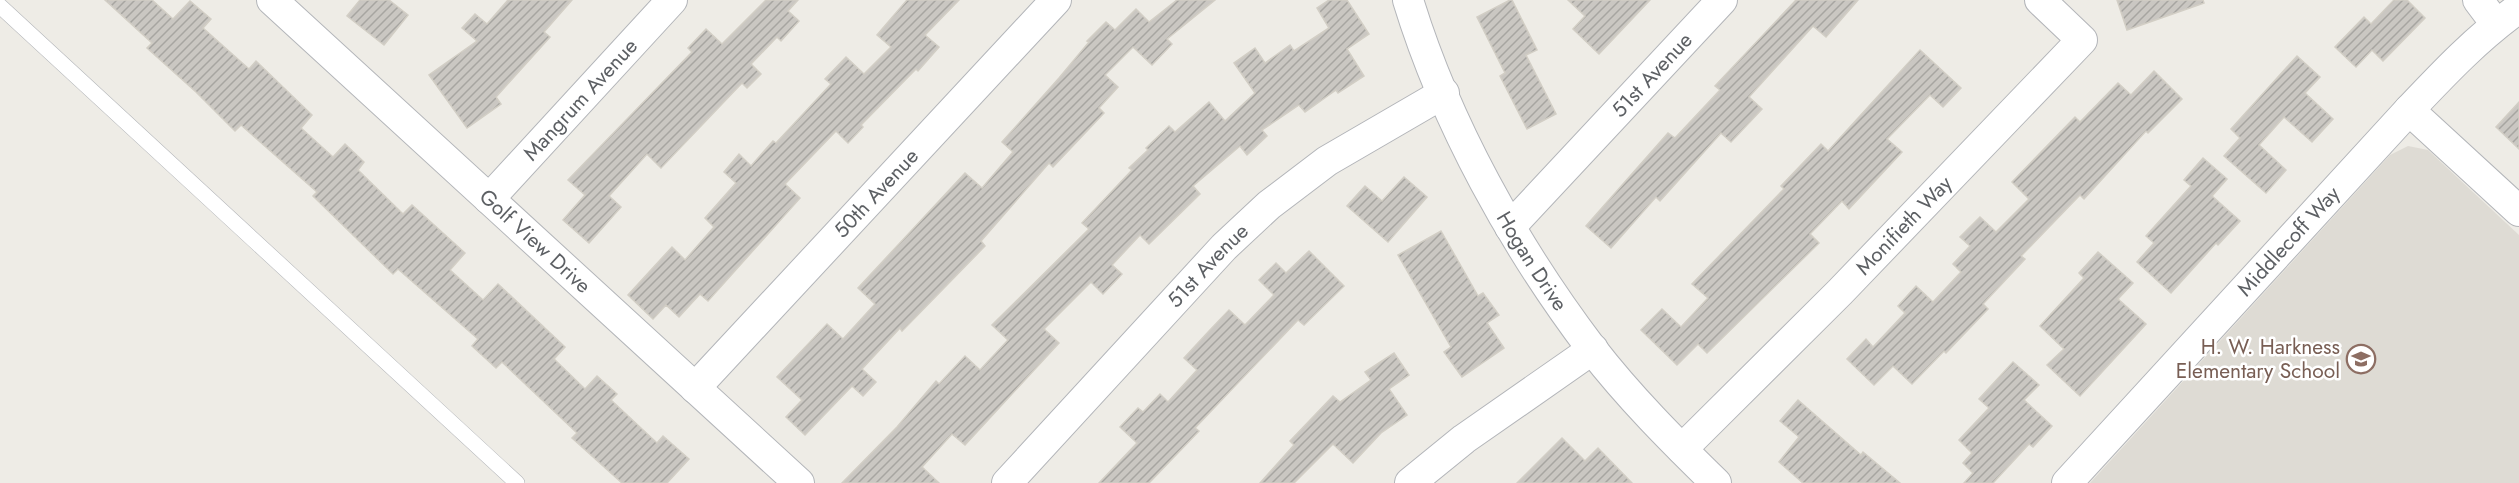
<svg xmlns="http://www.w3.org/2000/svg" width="2519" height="483" viewBox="0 0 2519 483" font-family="Jost,sans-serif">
<defs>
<pattern id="building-hatch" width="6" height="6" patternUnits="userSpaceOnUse" patternTransform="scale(1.5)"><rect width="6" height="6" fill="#cac7c2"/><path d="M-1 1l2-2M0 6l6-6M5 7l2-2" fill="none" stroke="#a7a5a1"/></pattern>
</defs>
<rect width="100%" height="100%" fill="#eeece6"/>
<path fill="#dedbd4" d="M2408,146l20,4 91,85v248h-429l300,-328z"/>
<g fill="url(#building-hatch)" stroke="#d2cec5" stroke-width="1.5">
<path d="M105,0h47l21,19 17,-18 21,18 -8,9 46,41 7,-8 56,54 -11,13 32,29 12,-13 19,18 -6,8 45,44 9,-9 53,48 -15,17 33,30 15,-16 67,63 -11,12 31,30 12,-13 20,18 -6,6 46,43 6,-7 26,23 -22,24h-45l-50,-45 5,-5 -75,-71 -6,6 -24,-22 6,-7 -80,-70 -5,5 -80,-78 4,-4 -76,-67 -6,6 -39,-39 -49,-44 5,-5z"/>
<path d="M360,0h29l19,15 -24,30 -37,-29z"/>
<path d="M508,0h64l-28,32 6,5 -54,60 5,7 -34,24 -38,-53 48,-34 -15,-13 13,-14 12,10z"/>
<path d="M766,0h32l-10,11 11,10 -18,20 -4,-4 -26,27 10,10 -14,14 -5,-5 -81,85 -14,-14 -38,42 12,11 -32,36 -26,-23 22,-25 -17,-15 124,-128 -4,-4 18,-19 16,15z"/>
<path d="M907,0h52l-34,35 14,12 -21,24 -2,-2 -55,56 2,2 -15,16 -12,-12 -51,53 15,14 -92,103 -8,-7 -21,23 -13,-12 -13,14 -25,-24 44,-48 13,13 29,-33 -9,-9 31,-35 -12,-11 15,-18 12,12 22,-25 3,2 55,-59 -6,-5 21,-22 18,17 27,-27 -14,-12z"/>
<path d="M1177,0h38l-48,39 5,5 -20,21 -19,-18 -28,28 13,12 -19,21 5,5 -51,54 -4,-4 -68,78 4,5 -83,85 -2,-3 -38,41 14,13 -13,14 -11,-10 -47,49 -19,-18 16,-17 -25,-23 50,-53 16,15 32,-35 -17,-16 107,-115 17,15 31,-36 -11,-10 57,-64 30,-36 -2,-1 19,-19 9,8 21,-21 13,13z"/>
<path d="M1329,0h18l22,34 -22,15 17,27 -26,17 -2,-3 -31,22 -6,-7 -37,25 5,6 -20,19 -7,-9 -47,40 7,8 -51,50 -9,-9 -28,30 10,9 -19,20 -12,-12 -47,47 15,14 -94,102 -13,-11 -30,33 17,16h-97l55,-56 39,-46 3,3 26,-28 15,14 28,-30 -16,-15 97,-96 -7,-6 50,-53 -3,-2 19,-18 -2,-2 23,-22 6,6 34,-30 16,19 30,-28 -21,-30 21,-15 10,15 25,-18 4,6 35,-23 -12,-20z"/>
<path d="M1510,0h2l25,50 -11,5 30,59 -29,15 -27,-53 5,-3 -28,-56z"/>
<path d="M1568,0h82l-51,54 -26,-25 12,-13z"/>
<path d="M1796,0h62l-32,37 -13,-11 -64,71 13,12 -31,33 -10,-9 -61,68 -4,-4 -45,51 -25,-22 82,-93 7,5 45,-48 -5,-4z"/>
<path d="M2117,0h86l1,3 -77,27z"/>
<path d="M2394,0h13l18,18 -42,43 -11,-11 -16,17 -21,-20 29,-30 7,7z"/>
<path d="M1920,50l41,38 -18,19 -13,-12 -43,44 15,13 -53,57 -7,-8 -32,33 9,9 -112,110 -9,-9 -21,21 -36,-35 21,-21 19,18 27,-29 -16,-14 92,-95 -3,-3 40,-42 7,7z"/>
<path d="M2297,56l23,21 -15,16 28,26 -21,23 -28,-25 -25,28 27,25 -20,23 -42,-37 16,-18 -9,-9z"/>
<path d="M2154,71l28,28 -34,34 -2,-2 -62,68 -4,-4 -59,61 4,3 -42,45 5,5 -42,44 -2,-2 -32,33 -19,-18 -19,19 -27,-26 19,-20 7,8 32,-34 -7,-7 18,-20 17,16 28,-30 -8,-8 17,-18 -10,-9 20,-20 16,15 33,-33 -17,-17 63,-65 5,5 38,-39 13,12z"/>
<path d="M2519,102v47l-23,-22z"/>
<path d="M2203,158l24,21 -15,17 28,25 -22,24 -2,-2 -45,50 -34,-31 17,-19 -8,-7 45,-50 -7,-6z"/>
<path d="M1404,177l23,20 -39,45 -41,-36 18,-20 17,15z"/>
<path d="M1441,231l37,65 5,-3 16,22 -12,8 17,25 -42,29 -18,-25 7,-5 -53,-92z"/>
<path d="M1309,251l35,35 -40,39 -6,-5 -103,108 4,3 -50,52h-50l38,-40 -17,-16 18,-19 5,4 17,-18 8,8 29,-32 -13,-12 25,-27 20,-21 16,15 29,-30 -15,-15 17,-17 10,10z"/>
<path d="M2098,252l35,31 -15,16 28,25 -66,72 -33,-31 17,-16 -24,-23 44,-48 -5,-5z"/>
<path d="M1394,353l15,22 -20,14 18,26 -26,18 -28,30 -20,-19 -39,39h-34l34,-38 -4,-4 43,-45 7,6 31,-22 -6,-8z"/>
<path d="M2013,362l26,23 -15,15 28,26 -19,21 -4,-3 -36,39h-29l9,-10 -10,-10 9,-10 -13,-13 30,-32 -10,-9z"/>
<path d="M1798,400l63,55 2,-3 37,31h-97l-24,-21 20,-25 -19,-16z"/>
<path d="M1562,438l23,23 13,-13 34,35h-115z"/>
</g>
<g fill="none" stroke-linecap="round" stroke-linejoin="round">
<g stroke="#b3b5b9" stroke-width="16">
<path id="service" d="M0,6l517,477"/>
</g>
<g stroke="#b3b5b9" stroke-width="32">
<g id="minor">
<path id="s1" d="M272,0l527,483"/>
<path id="s2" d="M1408,0c38,124 106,246 184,349 37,48 81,92 124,134"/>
<path d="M2478,0l18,24"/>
<path d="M2409,110l110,101"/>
<path id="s3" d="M489,199l183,-199"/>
<path id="s4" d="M1510,227l212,-227"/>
<path id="s5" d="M695,388l361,-388"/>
<path id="s6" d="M1682,449l158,-157 242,-252 -42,-40"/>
<path id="s7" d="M1007,483l217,-236 45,-42 58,-44 117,-68"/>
<path d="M1410,483l54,-44 129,-90"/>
<path id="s8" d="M2067,483l342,-373c35,-37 69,-73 110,-102"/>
</g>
</g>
<use href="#service" stroke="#fff" stroke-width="15"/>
<use href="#minor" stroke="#fff" stroke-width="30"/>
</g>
<defs>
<g id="school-ring" transform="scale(1.5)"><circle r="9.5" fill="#fff" stroke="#8d6e63" stroke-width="1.5"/><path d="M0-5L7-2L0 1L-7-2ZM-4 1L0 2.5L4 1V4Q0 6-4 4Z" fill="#8d6e63"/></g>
</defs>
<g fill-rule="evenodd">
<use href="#school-ring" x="2361" y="359"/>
</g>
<g text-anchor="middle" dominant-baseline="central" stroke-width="5" stroke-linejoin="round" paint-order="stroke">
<g font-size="21" fill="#5d6064" stroke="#fff">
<text stroke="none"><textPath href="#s4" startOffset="208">51st Avenue</textPath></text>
<text stroke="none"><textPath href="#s3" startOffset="135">Mangrum Avenue</textPath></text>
<text stroke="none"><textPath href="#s5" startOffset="266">50th Avenue</textPath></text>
<text stroke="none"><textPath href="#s6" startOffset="315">Monifieth Way</textPath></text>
<text stroke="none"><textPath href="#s8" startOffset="328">Middlecoff Way</textPath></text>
<text stroke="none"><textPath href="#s1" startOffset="357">Golf View Drive</textPath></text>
<text stroke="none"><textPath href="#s2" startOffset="290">Hogan Drive</textPath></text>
<text stroke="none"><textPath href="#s7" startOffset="296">51st Avenue</textPath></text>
</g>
<g font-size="21" fill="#785e54" stroke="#fff" text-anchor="end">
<text x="2340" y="347">H. W. Harkness<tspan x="2340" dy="24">Elementary School</tspan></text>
</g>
</g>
</svg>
